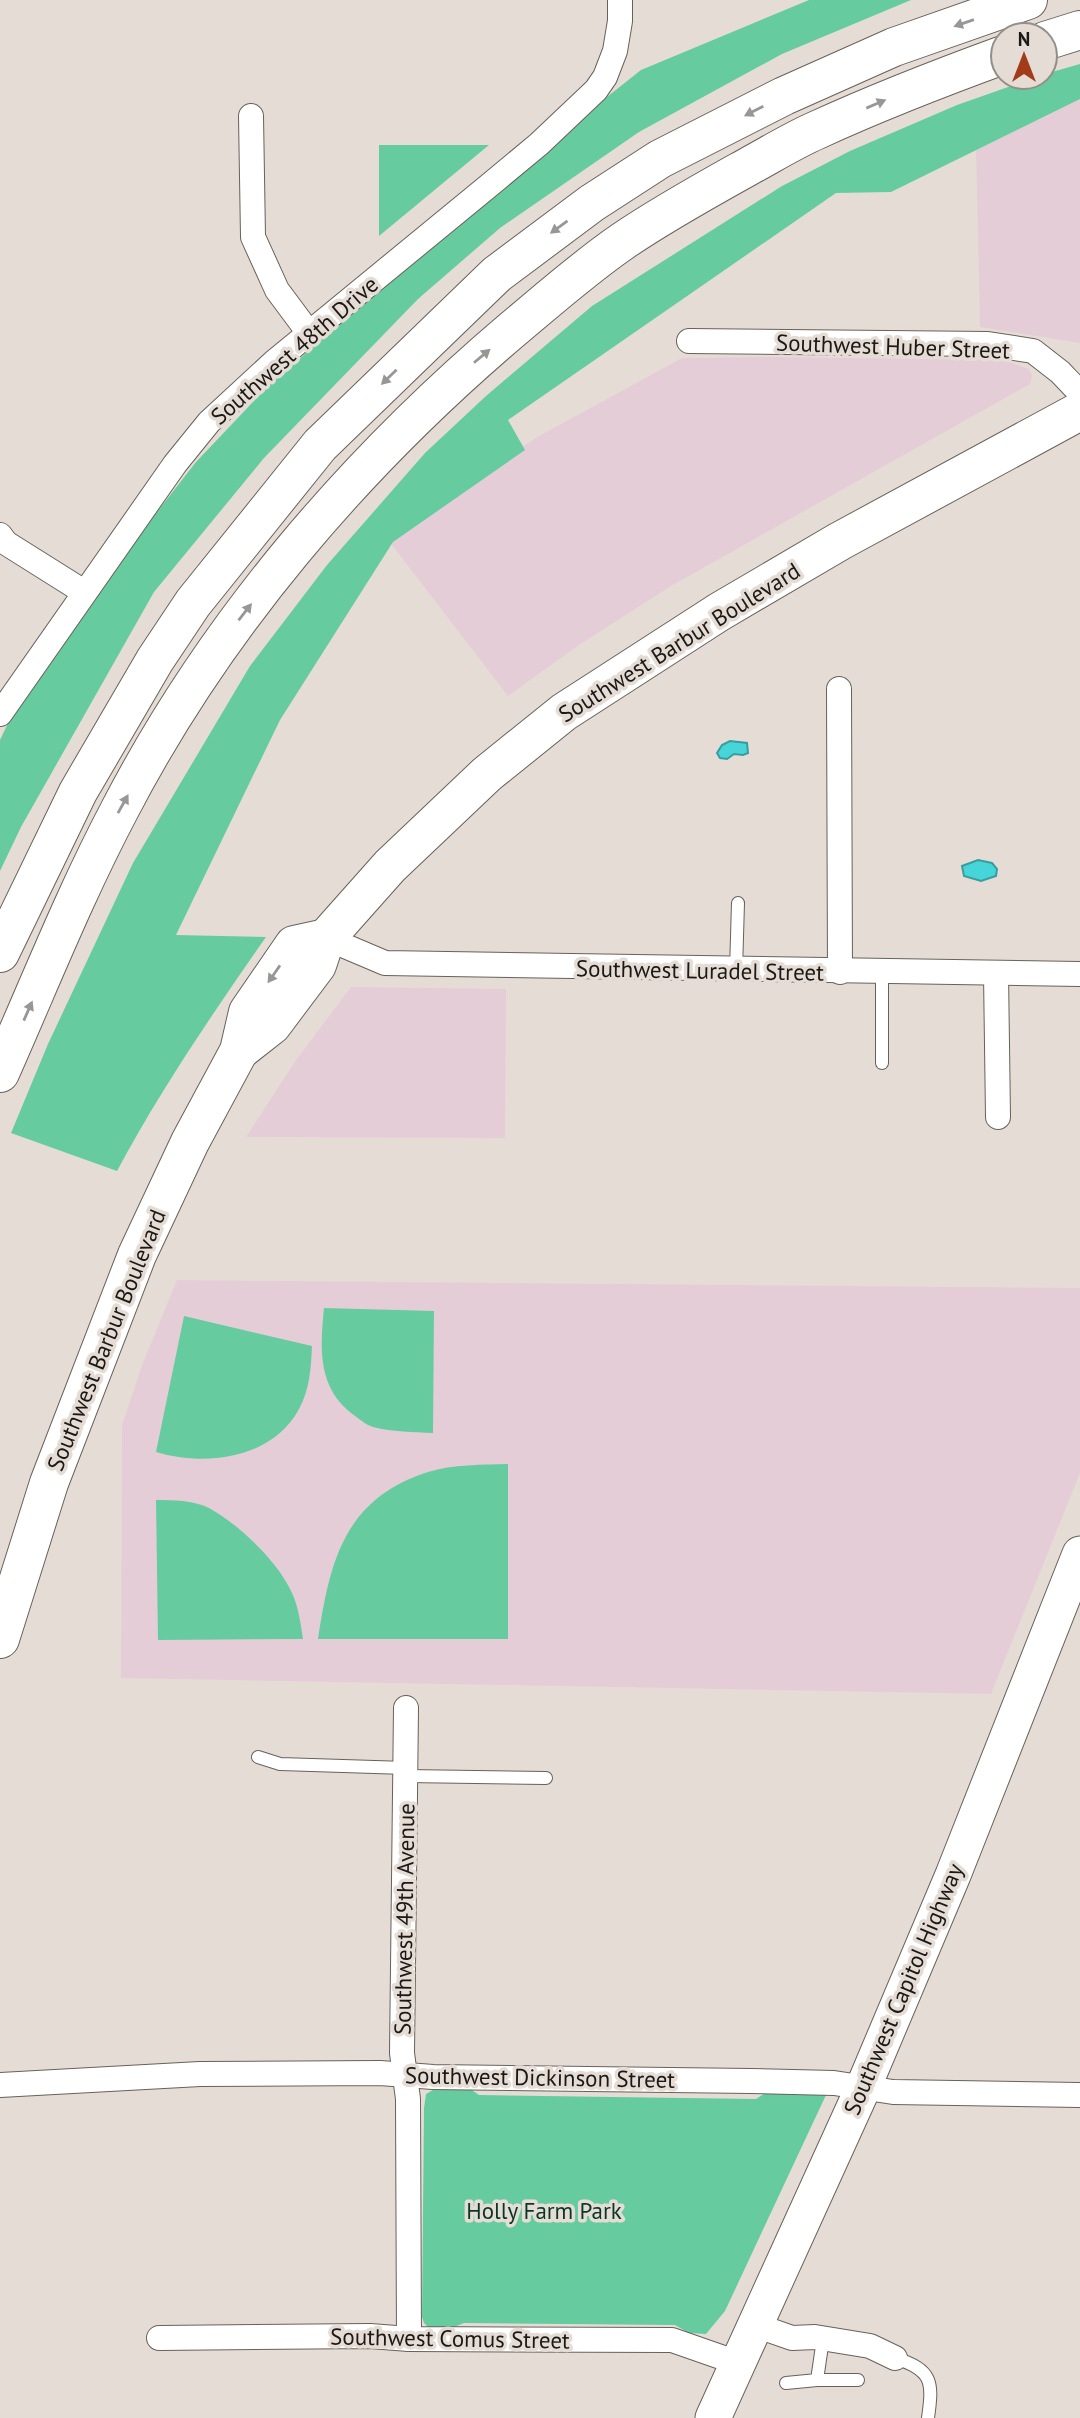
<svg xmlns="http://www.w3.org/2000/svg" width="1080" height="2418" viewBox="0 0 1080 2418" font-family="'PT Sans',sans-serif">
<rect width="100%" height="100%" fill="#e5ddd5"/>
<g fill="#e5cdd7">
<path d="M1080,99v244l-100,-16 -4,-177z"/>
<path d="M767,357l236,3 26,9 3,7 -2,8 -359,202 -92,59 -71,51 -123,-160 154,-100 143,-78z"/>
<path d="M351,987l155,2 -1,149 -259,-1 50,-77z"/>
</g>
<path fill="#e5cdd8" d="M177,1280l903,8v185l-89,221 -870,-16 1,-253 20,-60z"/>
<g fill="#66cc9f">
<path d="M809,0h102l-129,54 -143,78 -139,96 -82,71 -154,159 -110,134 -133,235 -21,44v-131l10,-21 122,-175 64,-82 75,-79 317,-271 53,-42z"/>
<path d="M1080,64v35l-189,93 -55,1 -328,227 17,30 -132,92 -113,178 -104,215 90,2c-53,76 -105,152 -149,234l-106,-38 37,-89 85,-181 117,-197 77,-101 98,-112 61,-57 106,-90 190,-120 68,-35 107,-46 79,-28h9v-3z"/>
<path d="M379,145h110l-110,91z"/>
<path d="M324,1308l110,3 -1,122c-20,-1 -40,-1 -60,-6 -7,-2 -12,-7 -18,-11 -38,-27 -35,-67 -31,-108z"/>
<path d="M184,1316l128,30c-1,21 -2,43 -13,63 -27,50 -93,58 -143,43z"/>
<path d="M508,1464v175h-190c12,-78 26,-140 110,-167 25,-8 55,-7 80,-8z"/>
<path d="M156,1500c17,0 37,0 53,8 28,15 66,51 80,79 9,16 11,33 14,52l-145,1z"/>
<path d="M438,2087l31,1 10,7 277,4 9,-6 61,2 -101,216 -19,23 -17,-1 -14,-8 -211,-2 -15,6 -18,1 -7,-7 -2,-6 2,-209 2,-14z"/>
</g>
<g fill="#46d6d9" stroke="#399d9e" stroke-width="2">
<path d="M730,741l17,2 1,10 -5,2 -9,-1 -7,5 -7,-1 -3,-5 5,-8z"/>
<path d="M978,860l14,3 5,6 -1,7 -15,5 -17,-5 -2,-10z"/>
</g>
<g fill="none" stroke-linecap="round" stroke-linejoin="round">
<g stroke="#68615a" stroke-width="14">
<g id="lane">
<path d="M736,970l2,-67"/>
<path d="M882,972v91"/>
<path d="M258,1757l22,7 126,4"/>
<path d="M406,1776l140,2"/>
<path d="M895,2358c38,12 38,24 33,60"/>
<path d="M817,2380h41"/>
<path d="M786,2383l31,-3 6,-41"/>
</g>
</g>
<g stroke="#68615a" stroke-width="26">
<g id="street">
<path d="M251,116l2,121 24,53 32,43"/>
<path d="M689,341l299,3 45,7 27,21 20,21"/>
<path d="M0,535l6,8 78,49"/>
<path d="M839,689l1,283"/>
<path d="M0,714l175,-250 34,-42 65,-60 212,-174 53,-44 57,-54 9,-13 10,-26 5,-30v-21"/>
<path d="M326,938l59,25 695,11"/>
<path d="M996,973l2,144"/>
<path d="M406,1708l-4,345 6,46 1,240"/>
<path d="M0,2085l200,-11 180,-1 53,4 318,4 83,2 59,9 187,3"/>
<path d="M755,2325l37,13 23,-1 55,9 25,12"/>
<path d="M159,2338l211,-2 39,3 263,1 66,23"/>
</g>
</g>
<g stroke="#68615a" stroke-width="37">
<path id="secondary" d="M713,2418l150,-330 90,-213 127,-321"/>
</g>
<g stroke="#68615a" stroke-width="40">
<g id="primary">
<path d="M239,1051l33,-26 45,-60 9,-27 64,-72 97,-92 77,-62 155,-100 121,-71 240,-130"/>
<path d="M0,1639l49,-156 88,-228 53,-113 49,-91 9,-39 46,-67 32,-7"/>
</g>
</g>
<g stroke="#68615a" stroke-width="40">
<g id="highway">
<path d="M1045,41l35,-11"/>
<path d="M0,953l78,-161 77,-132 38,-57 127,-158 177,-171 95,-71 68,-44 124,-63 110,-49 134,-47"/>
<path d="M0,1073c39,-88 75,-179 120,-264 96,-185 235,-346 393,-480 36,-30 72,-62 110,-88 41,-28 85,-52 128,-76 22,-12 43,-25 66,-35 61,-28 123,-52 186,-75"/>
</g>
</g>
<use href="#lane" stroke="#fff" stroke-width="12"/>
<use href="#street" stroke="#fff" stroke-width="24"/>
<use href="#secondary" stroke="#fff" stroke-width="35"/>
<use href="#primary" stroke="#fff" stroke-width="38"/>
<use href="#highway" stroke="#fff" stroke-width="38"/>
</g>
<defs><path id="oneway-solid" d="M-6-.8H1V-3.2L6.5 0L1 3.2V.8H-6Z" transform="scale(1.75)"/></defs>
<g fill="#989796">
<use href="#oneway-solid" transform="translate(964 23) rotate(161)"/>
<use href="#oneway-solid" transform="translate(876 104) rotate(-23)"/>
<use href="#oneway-solid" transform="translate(754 111) rotate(153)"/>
<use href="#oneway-solid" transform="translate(559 227) rotate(144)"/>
<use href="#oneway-solid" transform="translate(482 356) rotate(-40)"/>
<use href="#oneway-solid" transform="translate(389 377) rotate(136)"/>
<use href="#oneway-solid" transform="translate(245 612) rotate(-52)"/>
<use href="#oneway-solid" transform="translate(123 804) rotate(-61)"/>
<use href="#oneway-solid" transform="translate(274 974) rotate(125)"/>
<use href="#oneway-solid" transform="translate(28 1011) rotate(-66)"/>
</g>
<g text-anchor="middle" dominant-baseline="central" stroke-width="7" stroke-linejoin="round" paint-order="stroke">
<g font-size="23" fill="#1b1816" stroke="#e5ddd5">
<text transform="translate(893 346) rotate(2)">Southwest Huber Street</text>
<text transform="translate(294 350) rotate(-41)">Southwest 48th Drive</text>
<text transform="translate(679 642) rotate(-32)">Southwest Barbur Boulevard</text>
<text transform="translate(700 970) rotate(1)">Southwest Luradel Street</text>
<text transform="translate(106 1340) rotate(-68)">Southwest Barbur Boulevard</text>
<text transform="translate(404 1919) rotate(-89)">Southwest 49th Avenue</text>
<text transform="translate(903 1989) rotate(-67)">Southwest Capitol Highway</text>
<text transform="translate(540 2077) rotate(1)">Southwest Dickinson Street</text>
<text transform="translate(450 2338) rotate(1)">Southwest Comus Street</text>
</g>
<g font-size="23" fill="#073725" stroke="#e5ddd5">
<text x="544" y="2210">Holly Farm Park</text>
</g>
</g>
<g transform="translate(1024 56)"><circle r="33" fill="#e5ddd5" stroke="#948e89" stroke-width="2"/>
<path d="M0-5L12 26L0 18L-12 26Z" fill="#a23b18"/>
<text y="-10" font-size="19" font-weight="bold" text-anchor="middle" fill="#1b1816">N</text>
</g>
</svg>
